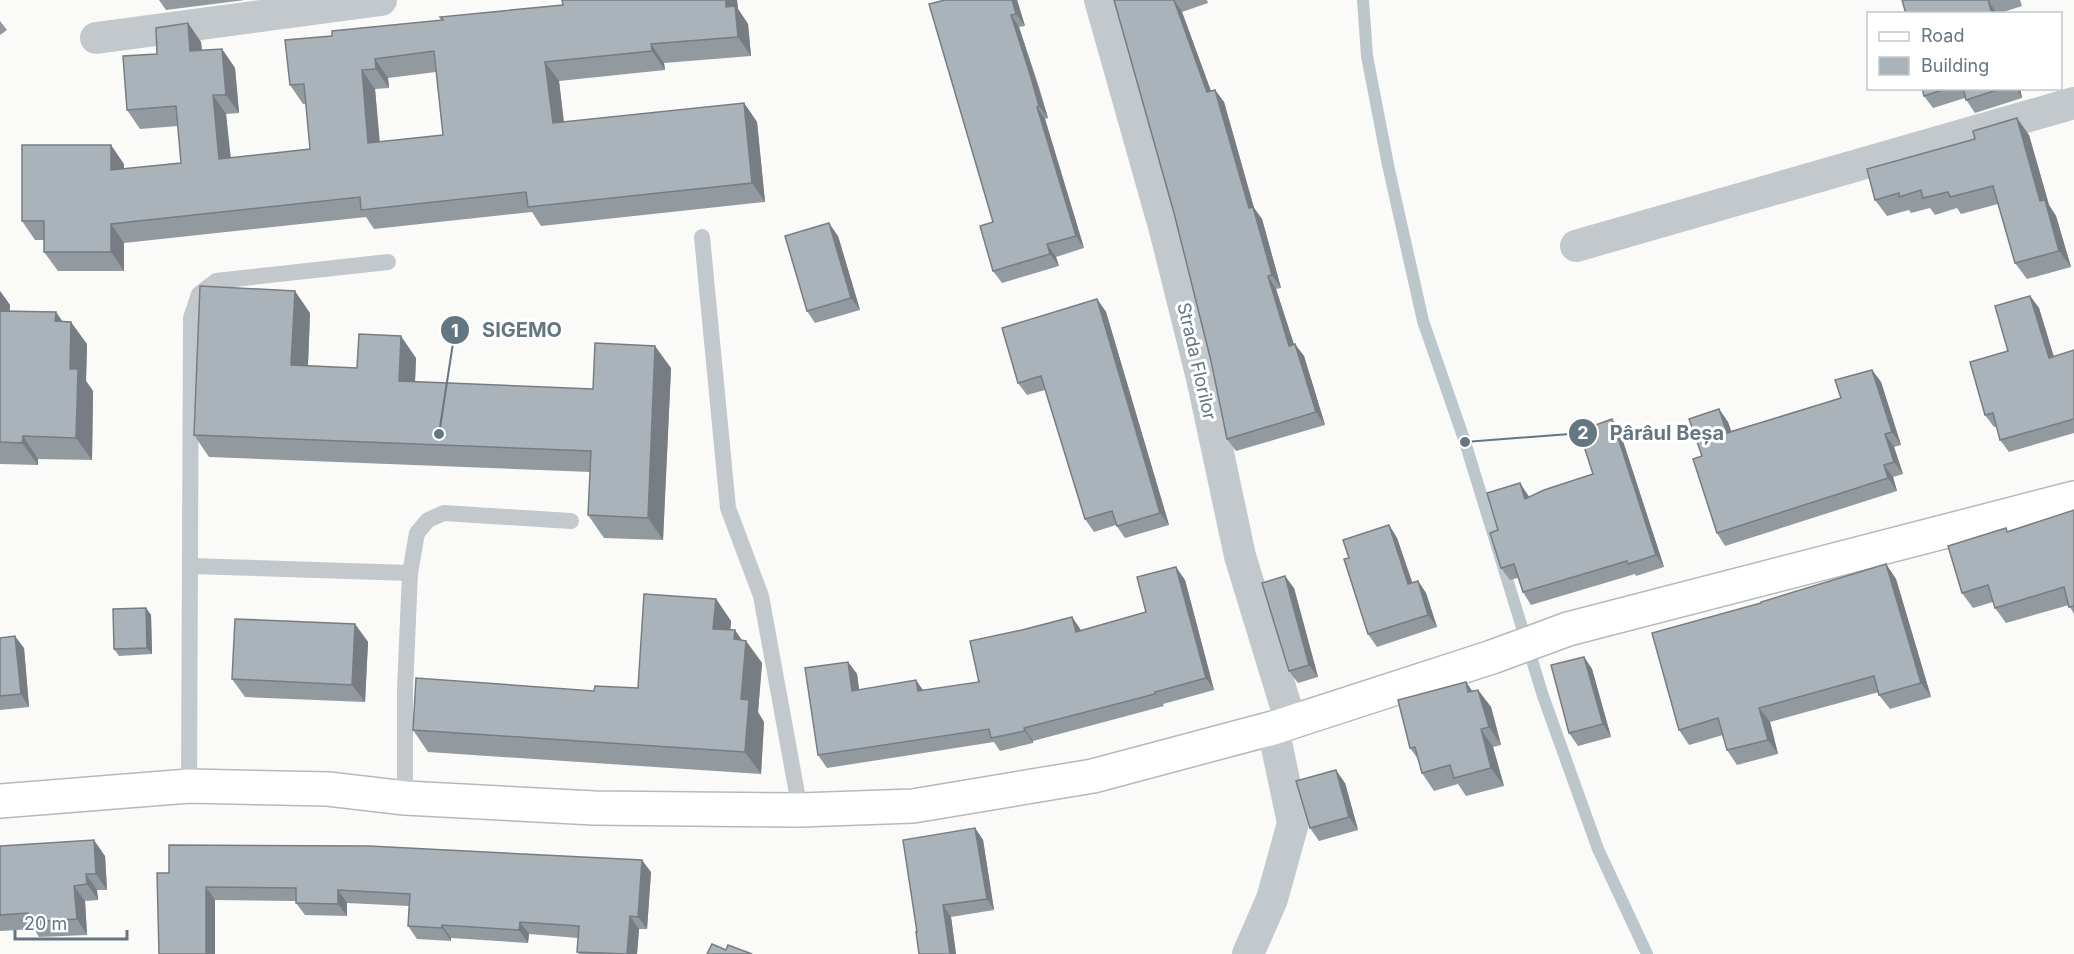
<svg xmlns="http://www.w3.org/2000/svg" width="2074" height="954" viewBox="0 0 2074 954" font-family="Inter,sans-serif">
<rect width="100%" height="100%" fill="#fafaf8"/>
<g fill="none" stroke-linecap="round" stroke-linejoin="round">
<path stroke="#bbc7cb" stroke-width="12" d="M1363,0l4,56 21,109 35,156 42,121 78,254 55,153 49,105"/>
<g stroke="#b3babf" stroke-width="36">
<path id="secondary" d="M0,801l189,-15 139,3 77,9 189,10 206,2 113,-4 180,-30 180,-48 219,-71 76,-28 506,-131"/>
</g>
<g stroke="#c3c8cc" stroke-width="16">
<path d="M702,237l26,271 33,88 39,214"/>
<path d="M191,566l219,7"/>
<path d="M189,786l2,-468 8,-24 17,-13 172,-19"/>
<path d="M405,798v-109l5,-116 7,-40 11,-13 16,-7 127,8"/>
</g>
<g stroke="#c3c8cc" stroke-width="32">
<path d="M1100,0l65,230 37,148 38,178 51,167"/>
<path d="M96,38l285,-38"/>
<path d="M1576,246l498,-143"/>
<path d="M1248,954l24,-55 21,-76 -20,-95"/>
</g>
<use href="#secondary" stroke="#fff" stroke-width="33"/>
</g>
<g fill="#929a9f" fill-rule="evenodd">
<path d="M159,0h86l-79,10z"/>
<path d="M562,0h175l1,9 10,15 3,32 -87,7 1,7 -106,11 5,41 180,-19 13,19 8,80 -224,24 -9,-14 -158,17 -8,-12 -242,26v28h-66l-14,-19v-12h-9l-13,-19 102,-57v5l57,-6 -3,-37 -38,3 -13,-19 30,-56 31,-31 13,19 1,8 20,-1 13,19 4,45 -13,1 4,44 80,-9 -4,-45h-3l-13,-19 42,-49 110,-16 -2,-3 123,-12zM436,72l7,63 -63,7 -5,-53 14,-1 -1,-10z"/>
<path d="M945,0h72l8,26 -6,1 20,60 9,31 -3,1 39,129 -28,9 3,9 -57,17 -9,-12v-49z"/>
<path d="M1114,0h93l1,3 -26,9 29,79 4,-1 9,12 30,106 8,11 19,69 -5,1 18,55 10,12 21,69 -89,26 -9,-12 -16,-78 -37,-148z"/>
<path d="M1902,0h118l2,6 -25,8h-91z"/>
<path d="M0,21l7,9 -7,5z"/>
<path d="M1922,88h98l2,10 -47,15 -10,-15 -32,10 -9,-12z"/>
<path d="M2029,135l20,70 7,11 15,51 -44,12 -12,-16 -17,-59 -37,10 -4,-6 -22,7 -5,-7 -19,5 -2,-3 -22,6 -12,-16z"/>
<path d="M838,236l22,74 -45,13 -8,-12z"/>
<path d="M0,291l10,14 -1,6 47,1 6,9 25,23 -1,37 7,10 -1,69 -54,-1v6l-38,-1z"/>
<path d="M2030,296l9,12 15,49 20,-7v83l-65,19 -9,-12 -3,-14 -3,1 -9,-12 23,-64z"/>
<path d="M1097,299l9,13 63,213 -44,13 -9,-13 -22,7 -9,-13 -40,-129 -18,5 -9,-12z"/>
<path d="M310,313l-2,53 49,2 59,-10 -1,24 178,7 78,-21 -8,172 -59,-2 -16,-23 2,-43 -381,-15 -15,-22z"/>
<path d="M1872,370l9,12 20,63 -7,2 9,27 -10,3 4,14 -172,55 -8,-13 -15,-77 17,-47 9,13 3,9 110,-33z"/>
<path d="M1620,432l44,135 -28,9 -1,-2 -104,31 -8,-13 -5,-14 -8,2 -9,-12 -3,-38 30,-35 1,2 64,-23z"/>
<path d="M2074,510v104l-5,-9 -63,18 -11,-15 -2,-6 -20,6 -11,-15 46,-62z"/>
<path d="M1389,525l8,13 15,45 6,-2 8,12 11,34 -60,20 -9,-13 -19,-76z"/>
<path d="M1886,564l10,15 35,118 -41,12 -11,-14v-3l-109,30 8,32 -41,11 -10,-15 -4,-15 -34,10 -10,-15 82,-127z"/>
<path d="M1185,580l29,110 -51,14 1,2 -131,35v2l-33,8 -6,-9 -167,26 -9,-13 30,-93 9,12 2,16h64l56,-8 93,-65 9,13 65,-18z"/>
<path d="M1294,588l24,89 -20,6 -9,-12z"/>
<path d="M716,599l15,22 -1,9 12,10 4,1 16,22 -4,49 6,10 -3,52 -333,-22 -15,-22 181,-39 44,-3z"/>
<path d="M146,608l5,7 1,39 -33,2 -5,-7z"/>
<path d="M355,624l13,18 -3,60 -120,-5 -13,-18z"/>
<path d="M0,638l24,10 5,59 -29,3z"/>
<path d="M1584,657l8,12 19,68 -33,9 -9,-13z"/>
<path d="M1466,682l6,9 6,-1 13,17 10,38 -8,2 11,39 -38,10 -8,-12 -24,7 -12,-18 -4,-14 -8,-11z"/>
<path d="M1345,783l13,47 -39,11 -9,-13z"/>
<path d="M975,828l8,12 11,70 -43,7 5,37h-37l-2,-22z"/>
<path d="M0,846l105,10 2,34h-10l1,10 -13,1 2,34 -48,2 -5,-8 -34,2z"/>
<path d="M651,872l-4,57h-8l-2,25h-58l-2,-2 1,-14 -49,-4 -1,9 -77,-5v3l-34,-2 -9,-13 1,-20 -62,-3v13l-42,-1 -9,-12v-2l-81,-1v54h-56l-2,-81z"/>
</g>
<g fill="#777d82">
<path d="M726,0h11l1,9 10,15 3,32 -13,-19 -12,-30z"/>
<path d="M1012,0h5l8,26 -9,-12z"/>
<path d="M1174,0l8,12 34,93 -9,-13z"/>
<path d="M1988,0l9,14h-5z"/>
<path d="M1011,15l8,12 29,91 -9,-12z"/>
<path d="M188,23l13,19 2,28 -13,-19z"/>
<path d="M651,44l13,19 1,7 -13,-19z"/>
<path d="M222,49l13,19 4,45 -13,-18z"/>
<path d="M375,59l13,19 1,10 -13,-19z"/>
<path d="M545,62l14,19 7,61 -13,-19z"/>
<path d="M362,70l13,19 6,73 -13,-19z"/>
<path d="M2016,88h4l2,10z"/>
<path d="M1215,90l9,12 30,106 8,11 19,69 -9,-13 -23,-67z"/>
<path d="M213,95l13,19 7,64 -14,-19z"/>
<path d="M744,103l13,19 8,80 -13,-19z"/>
<path d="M1037,107l8,12 39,129 -8,-12z"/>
<path d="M2017,118l12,17 20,70 7,11 15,51 -12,-16 -19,-50z"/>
<path d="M111,145l13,19v25l-13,-19z"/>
<path d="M829,223l9,13 22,74 -9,-12z"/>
<path d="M111,224l13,19v28l-13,-19z"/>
<path d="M1047,244l9,13 3,9 -9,-12z"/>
<path d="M1268,276l8,13 22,69 -9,-12z"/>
<path d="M0,291l10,14 -1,28 -9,-13z"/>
<path d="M295,291l15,22 -3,74 -16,-22z"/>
<path d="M2030,296l9,12 19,63 -9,-13z"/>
<path d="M1097,299l9,13 63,213 -9,-12z"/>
<path d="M56,312l15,22v-12l16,22 -1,37 7,10 -1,69 -16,-22 -6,-69 -15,-48z"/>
<path d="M401,336l15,22 -2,46 -15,-23z"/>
<path d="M1295,344l9,12 21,69 -9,-13z"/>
<path d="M655,346l16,22 -8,172 -15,-22z"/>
<path d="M1872,370l9,12 20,63 -9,-13z"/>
<path d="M1719,409l9,13 8,23 -9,-12z"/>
<path d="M1612,419l8,13 44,135 -8,-12z"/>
<path d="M1885,434l9,13 9,27 -9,-12z"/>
<path d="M23,436l15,23v6l-16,-22z"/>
<path d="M1884,465l9,12 4,14 -9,-13z"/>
<path d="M1520,483l8,12 5,16 -8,-12z"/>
<path d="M1389,525l8,13 20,58 -9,-12z"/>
<path d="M1886,564l10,15 35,118 -10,-14z"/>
<path d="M1176,567l9,13 29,110 -8,-12z"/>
<path d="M1285,576l9,12 24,89 -9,-12z"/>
<path d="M1418,581l8,12 11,34 -9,-12z"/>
<path d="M716,599l15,22 -2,30 -16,-22z"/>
<path d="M146,608l5,7 1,39 -5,-6z"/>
<path d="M1072,617l8,12 5,15 -9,-12z"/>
<path d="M355,624l13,18 -3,60 -13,-17z"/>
<path d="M735,630l11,16v-5l16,22 -4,49 6,10 -3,52 -16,-22 -4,-53 -7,-60z"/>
<path d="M15,636l9,12 5,59 -8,-13z"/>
<path d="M1584,657l8,12 19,68 -8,-13z"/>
<path d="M848,662l9,12 4,29 -9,-12z"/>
<path d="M916,680l9,13 -7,-2z"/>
<path d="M1466,682l12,18 -10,-8z"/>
<path d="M1478,690l13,17 10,38 -12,-18z"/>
<path d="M1759,708l11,14 8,32 -10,-14z"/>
<path d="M1024,728l9,13v2l-8,-12z"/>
<path d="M1481,729l12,18 11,39 -13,-18z"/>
<path d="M1336,770l9,13 13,47 -9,-13z"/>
<path d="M975,828l8,12 11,70 -7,-11z"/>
<path d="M94,840l11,16 2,34 -11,-16z"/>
<path d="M642,860l9,12 -4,57 -9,-12z"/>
<path d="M86,874l11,16 1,10 -11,-16z"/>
<path d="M74,886l11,15 2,34 -10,-16z"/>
<path d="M206,887l9,13v54h-9z"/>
<path d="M338,890l9,13v13l-9,-12z"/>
<path d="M943,905l8,12 5,37h-6z"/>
<path d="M630,916l9,13 -2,25h-10z"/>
<path d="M520,922l9,12 -1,9 -9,-13z"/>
<path d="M442,925l9,13v3l-9,-13z"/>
</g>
<g fill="#aab3b9" stroke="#777d82" stroke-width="1.5" fill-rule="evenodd">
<path d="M562,0h164v7l9,-1 3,31 -87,7 1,7 -107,11 8,61 191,-20 8,80 -224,24 -2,-15 -165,18 -1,-13 -249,27v28h-67v-31h-22v-76h89v25l70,-7 -5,-57 -49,4 -4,-54 34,-2 -1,-26 32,-5 2,28 32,-2 4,46h-13l6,64 91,-10 -6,-65 -14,1 -5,-45 47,-4v-5l111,-11 -3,-3 123,-12zM434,51l9,84 -75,8 -6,-73 14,-1 -1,-10z"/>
<path d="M945,0h67l4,14 -5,1 19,59 9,32 -2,1 39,129 -29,8 3,10 -57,17 -13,-45 13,-4 -64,-218z"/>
<path d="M1114,0h60l33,92 8,-2 34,118 4,-1 19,68 -4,1 21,70 6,-2 21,68 -89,27 -16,-78 -37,-148z"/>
<path d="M1902,0h88h-2l4,14h-86z"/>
<path d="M1922,88h26l-24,8z"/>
<path d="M1963,88h40l-37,12z"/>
<path d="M2017,118l23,83 5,-1 14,51 -44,12 -22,-77 -43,11 -2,-5 -25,6 -2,-8 -22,7v-4l-24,7 -8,-31 108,-30 -2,-8z"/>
<path d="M829,223l22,75 -44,13 -22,-75z"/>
<path d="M200,286l95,5 -4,74 66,3 2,-34 42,2 -2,45 194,8 2,-46 60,3 -7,172 -60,-3 3,-64 -397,-16z"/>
<path d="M2030,296l19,62 25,-8v69l-74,21 -7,-27 -8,2 -15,-53 38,-11 -13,-45z"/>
<path d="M1097,299l63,214 -43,13 -5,-15 -27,8 -44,-143 -23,7 -16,-55z"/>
<path d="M0,311l56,1 -1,9 16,1 -1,47h8l-2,69 -53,-2 -1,7 -22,-1z"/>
<path d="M1872,370l20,62 -7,2 9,28 -10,3 4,13 -171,55 -24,-74 9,-3 -13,-37 30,-10 8,24 114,-35 -6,-18z"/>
<path d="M1612,419l44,136 -28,9 -1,-3 -104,31 -9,-28 -13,4 -11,-35 8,-3 -11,-37 33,-10 5,16 19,-9 49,-16 -14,-43z"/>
<path d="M2074,510v96l-5,1 -5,-20 -69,21 -7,-23 -26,8 -14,-47 58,-18 1,4z"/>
<path d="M1389,525l19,59 10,-3 10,34 -60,19 -24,-75 5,-1 -6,-18z"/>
<path d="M1886,564l35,119 -42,12 -5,-19 -115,32 9,32 -41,10 -9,-32 -39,12 -27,-97 109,-30v-1z"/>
<path d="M1176,567l30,111 -51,14v2l-131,34 1,3 -34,7 -2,-9 -171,26 -13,-87 43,-6 4,29 64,-11 2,11 61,-9 -9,-41 52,-11 50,-13 4,15 70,-20 -9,-35z"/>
<path d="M1285,576l24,89 -20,6 -27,-88z"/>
<path d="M644,594l72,5 -3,30 22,1 -1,9 12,2 -5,58 8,1 -4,52 -332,-22 3,-52 178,13 1,-5 43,2z"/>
<path d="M146,608l1,40 -33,1 -1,-40z"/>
<path d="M235,619l120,5 -3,61 -120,-6z"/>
<path d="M15,636l6,58 -21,2v-58z"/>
<path d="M1584,657l19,67 -34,9 -18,-68z"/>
<path d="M1466,682l2,10 10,-2 11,37 -8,2 10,39 -37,10 -4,-13 -28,8 -7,-26 -5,1 -12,-48z"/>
<path d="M1336,770l13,47 -39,11 -14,-47z"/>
<path d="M975,828l12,71 -44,6 7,49h-31l-3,-22h1l-14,-92z"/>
<path d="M94,840l2,34h-10l1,10 -13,2 3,33 -48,3 -1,-9 -28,2v-69z"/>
<path d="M169,845l200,1 273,14 -4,57 -8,-1 -3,38 -50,-2 2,-26 -59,-4 -1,8 -77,-5v3l-34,-2 2,-32 -72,-4v14l-42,-1v-15l-90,-1v67h-47l-2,-81h12z"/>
<path d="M712,944l14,6 2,-5 24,9h-45z"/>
</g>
<g text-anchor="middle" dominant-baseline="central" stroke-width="6" stroke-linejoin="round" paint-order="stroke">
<g font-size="18" fill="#657683" stroke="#fff">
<text transform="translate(1197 361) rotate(77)">Strada Florilor</text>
</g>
</g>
<path fill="none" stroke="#657683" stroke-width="2" d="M439 434L455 330M1465 442L1583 433"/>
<g fill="#657683" stroke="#fff" stroke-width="2">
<circle cx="439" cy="434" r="6"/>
<circle cx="1465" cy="442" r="6"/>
<circle cx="455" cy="330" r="15"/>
<circle cx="1583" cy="433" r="15"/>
</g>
<g font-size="18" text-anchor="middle" font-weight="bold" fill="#fff">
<text x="455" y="337">1</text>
<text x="1583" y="439">2</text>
</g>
<g font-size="20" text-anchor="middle" font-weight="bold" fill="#657683" stroke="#fff" stroke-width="6" stroke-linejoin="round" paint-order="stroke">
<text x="522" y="337">SIGEMO</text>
<text x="1667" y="440">Pârâul Beșa</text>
</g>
<rect x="1867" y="12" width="195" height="78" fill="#ffffff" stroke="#c1c8cd" stroke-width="1.5"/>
<rect x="1879" y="32" width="30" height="9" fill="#ffffff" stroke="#c1c8cd" stroke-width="1.5"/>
<text x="1921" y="42" font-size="18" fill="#657683">Road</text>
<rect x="1879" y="57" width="30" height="18" fill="#aab3b9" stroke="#c1c8cd" stroke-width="1.5"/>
<text x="1921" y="72" font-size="18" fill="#657683">Building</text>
<path d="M15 930v9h112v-9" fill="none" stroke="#657683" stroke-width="3"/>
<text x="24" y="930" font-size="18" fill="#657683" stroke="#ffffff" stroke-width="4.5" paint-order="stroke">20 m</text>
</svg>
